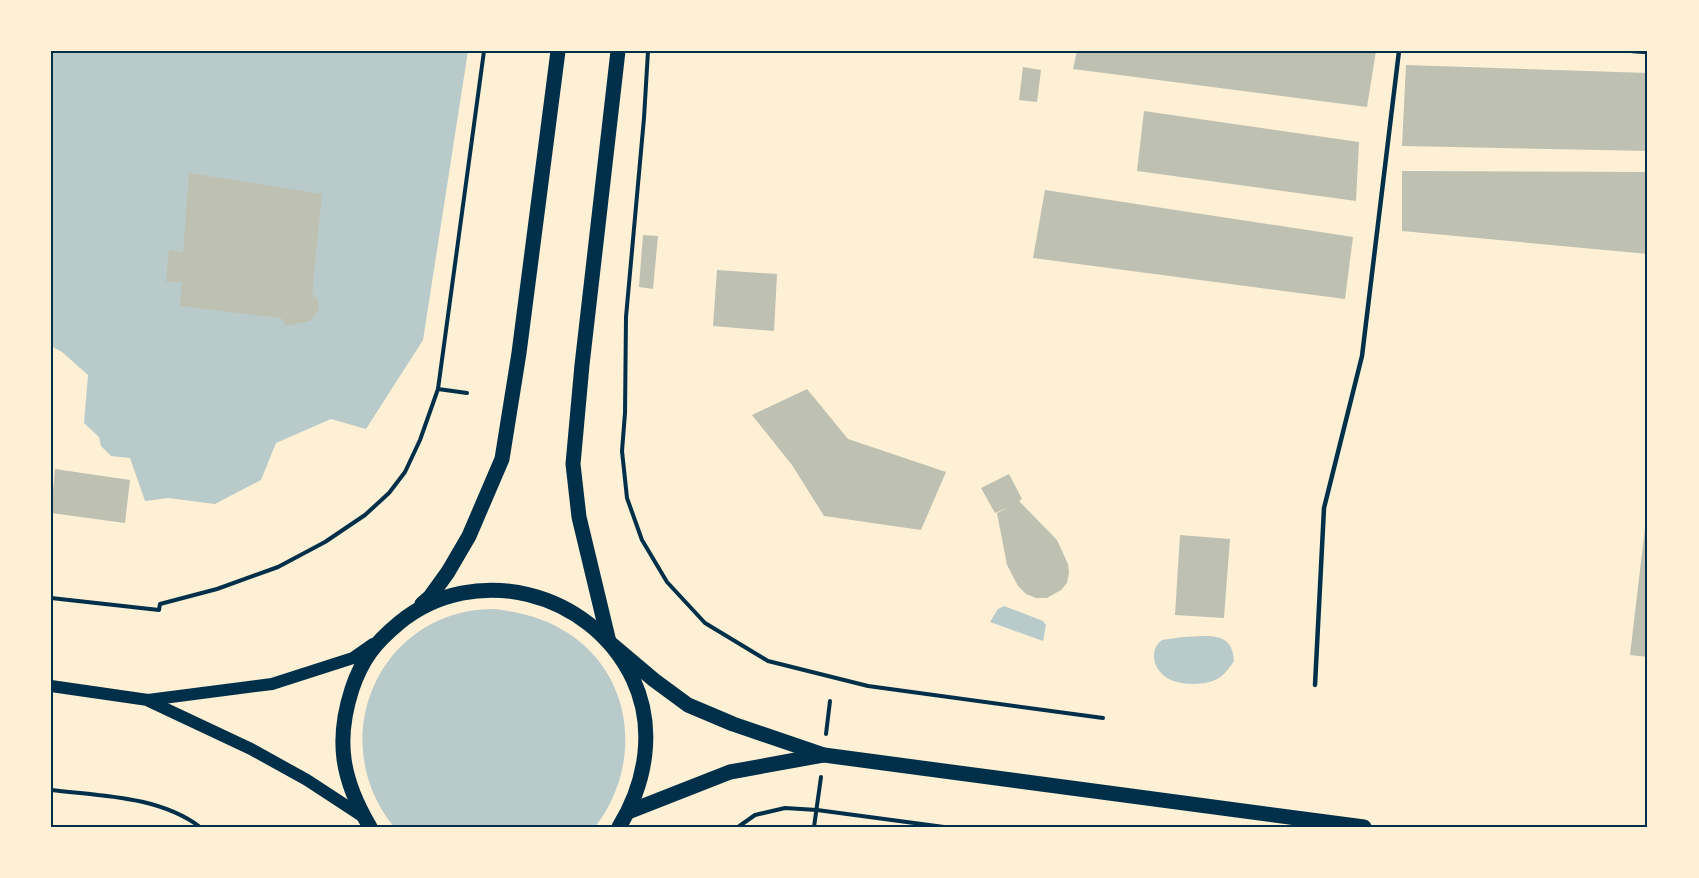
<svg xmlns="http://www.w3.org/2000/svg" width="1699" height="878" viewBox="0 0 1699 878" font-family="'Times New Roman',serif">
<rect width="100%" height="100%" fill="#fdf0d5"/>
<g fill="#b9caca">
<path d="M51,51h417l-45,289 -57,89 -35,-10 -55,24 -15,37 -46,24 -47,-6 -23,3 -15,-43 -19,-2 -10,-10 -2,-9 -15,-14 4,-48 -26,-23 -11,-6z"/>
<path d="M1004,606l39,15 3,4 -3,16 -53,-19 8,-13z"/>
<path d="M494,609c27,3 54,10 77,26 65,45 70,133 24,192h-201c-71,-87 -15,-218 100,-218z"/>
<path d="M1183,637c23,-1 50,-7 51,24 -4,6 -9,13 -15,17 -11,7 -31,7 -42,4 -20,-4 -32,-29 -15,-42z"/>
</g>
<g fill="#bec0b2">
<path d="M1077,51h299l-9,56 -294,-38z"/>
<path d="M1406,65l242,8v78l-246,-5z"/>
<path d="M1023,67l18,3 -4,32 -18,-2z"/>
<path d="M1144,111l215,31 -3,59 -219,-30z"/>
<path d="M1402,171l246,1v82l-246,-23z"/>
<path d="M189,173l133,21 -10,99 6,7 1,9 -9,12 -24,5 -5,-8 -101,-12 2,-24h-16l3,-33 14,4z"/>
<path d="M1045,190l308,47 -8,62 -312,-41z"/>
<path d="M643,235l15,1 -5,53 -14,-2z"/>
<path d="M717,270l60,4 -3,57 -61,-5z"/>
<path d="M807,389l41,50 98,33 -25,58 -97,-14 -32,-51 -40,-50z"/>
<path d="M55,469l75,11 -5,43 -74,-10z"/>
<path d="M1009,474l13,25 -3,2 38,39 11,24 1,9 -2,10 -6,7 -14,8h-11l-10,-4 -8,-8 -11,-21 -10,-52 13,-6 -15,6 -14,-25z"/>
<path d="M1647,511h1v146l-18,-2z"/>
<path d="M1180,535l50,4 -6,79 -49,-3z"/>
</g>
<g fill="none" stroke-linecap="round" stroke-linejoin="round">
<g stroke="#003049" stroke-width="4">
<path d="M648,51l-4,67 -18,199 -1,96 -3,38 5,47 15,42 25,42 38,41 63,38 100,25 235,32"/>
<path d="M438,389l46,-338"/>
<path d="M51,598l108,12 1,-6 57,-15 61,-22 47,-25 40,-27 24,-22 16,-21 15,-32 18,-51 29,4"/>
<path d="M826,734l4,-33"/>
<path d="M51,790c50,6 108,6 149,37"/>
<path d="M738,827l17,-12 30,-7 32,2 127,17"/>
<path d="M814,827l7,-50"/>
</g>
<g stroke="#003049" stroke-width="4.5">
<path d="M1632,51l16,1"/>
<path d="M1315,685l9,-177 38,-152 37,-305"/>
</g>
<g stroke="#003049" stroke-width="12">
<path d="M51,686l97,14 124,-16 81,-26 20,-14"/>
<path d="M149,701l102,48 56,31 58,38"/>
</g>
<g stroke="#003049" stroke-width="15">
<path d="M422,604l8,-7 18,-25 21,-36 33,-77 17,-106 39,-302"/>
<path d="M609,642l45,38 34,25 45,19 91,31 540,72"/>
<path d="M609,642l-30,-125 -6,-53 9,-99 36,-314"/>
<path d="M628,812l102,-40 93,-17"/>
<path d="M370,827c-28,-47 -35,-86 -18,-138 10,-30 23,-46 47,-66 76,-62 192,-32 234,56 23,49 13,104 -14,148"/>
</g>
</g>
<rect width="1699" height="878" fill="none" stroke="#fdf0d5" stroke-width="105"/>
<rect x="52" y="52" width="1594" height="774" fill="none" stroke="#003049" stroke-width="2"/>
</svg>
